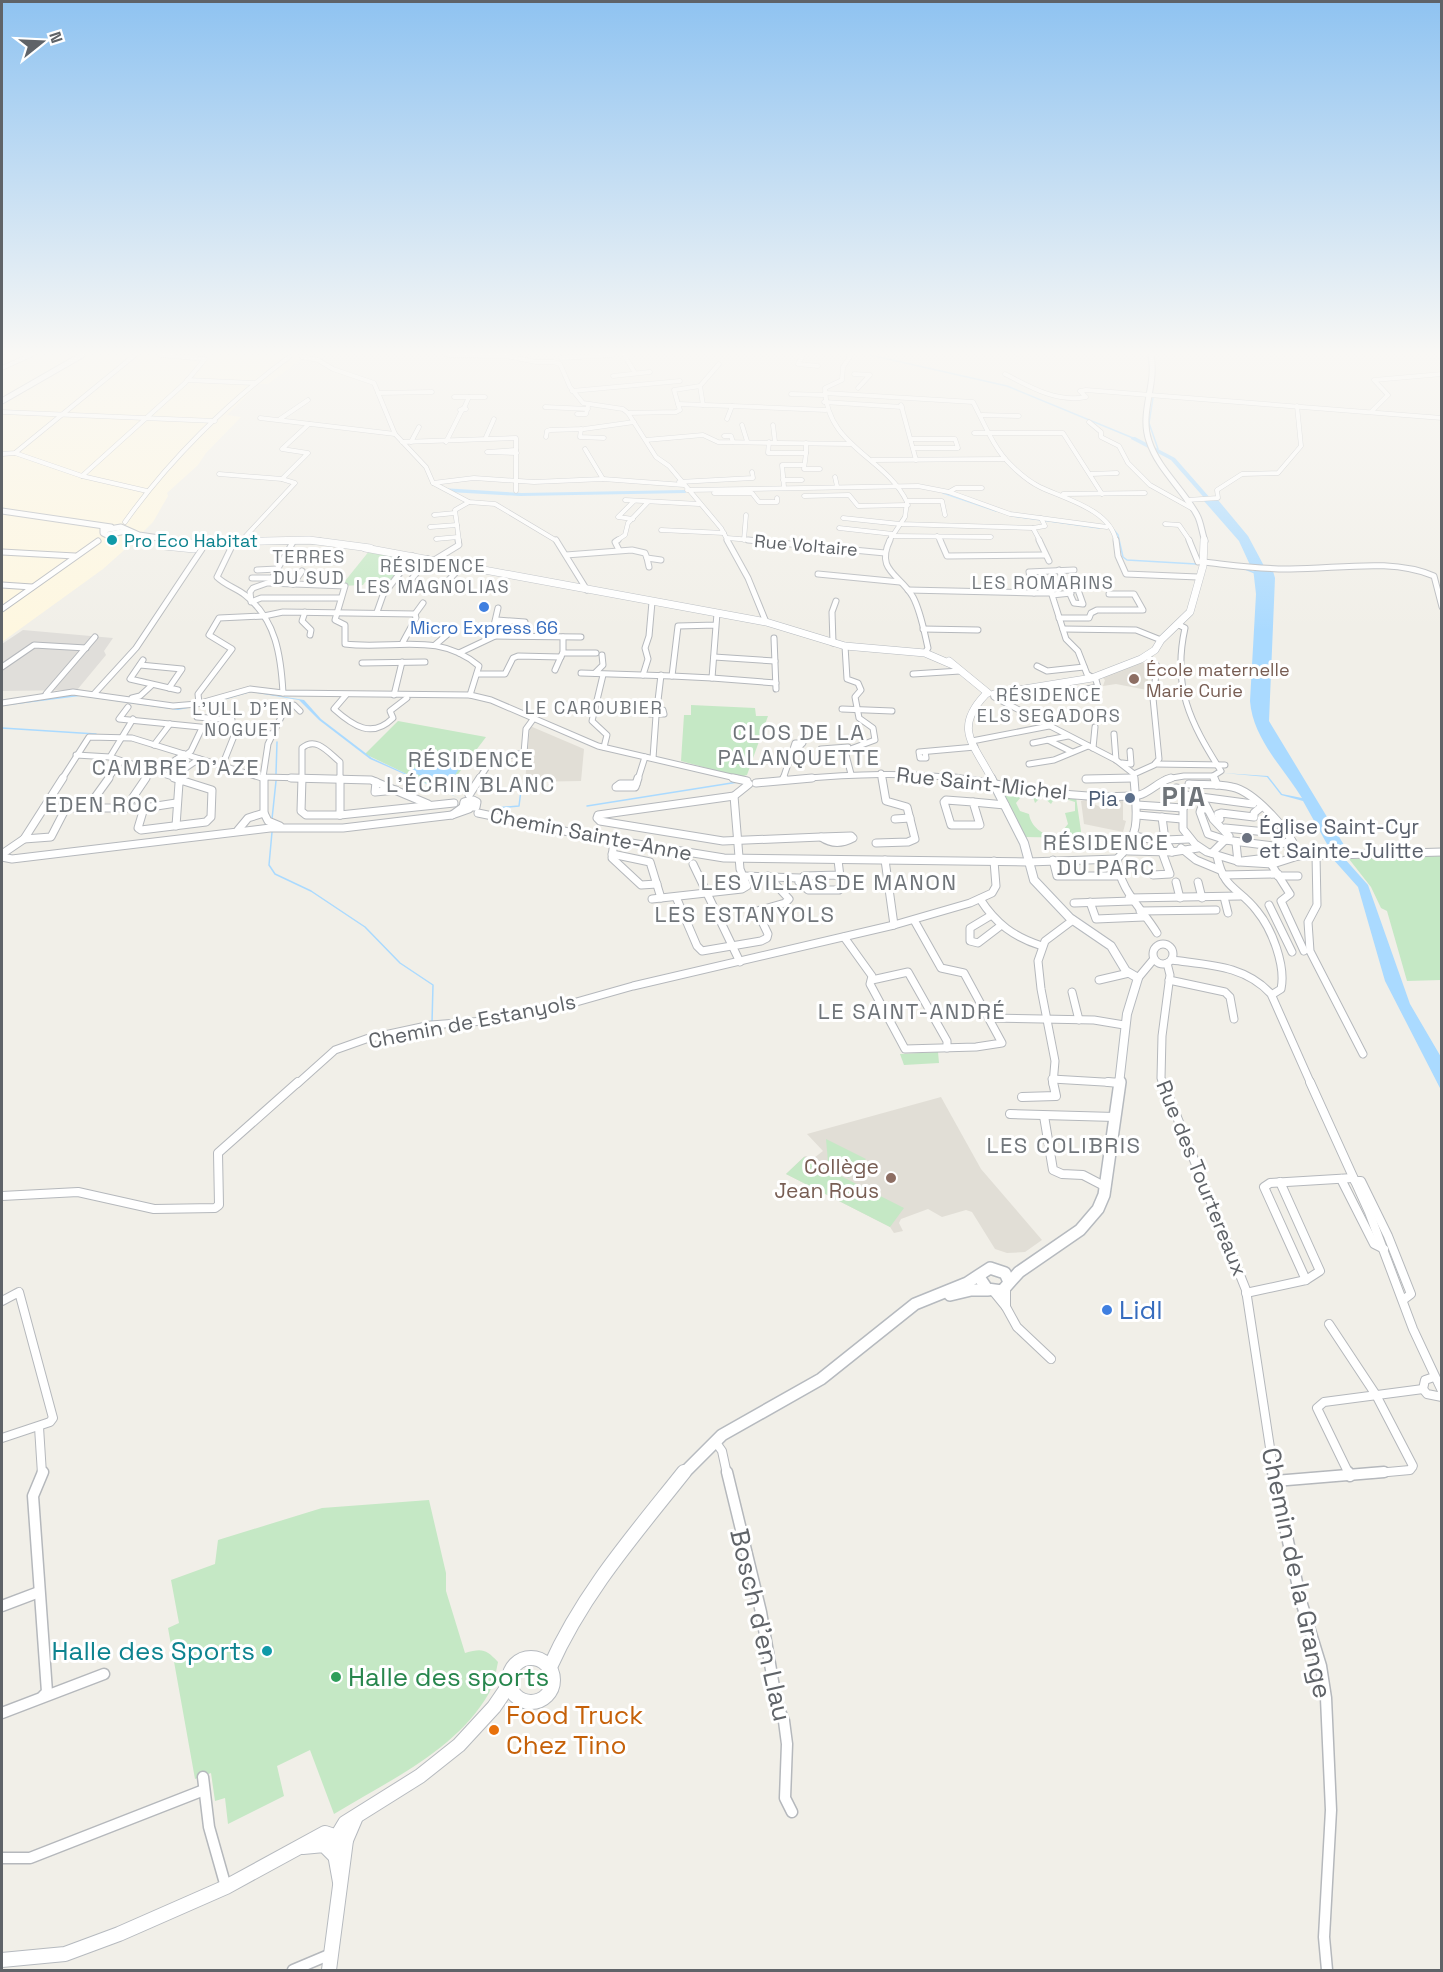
<svg xmlns="http://www.w3.org/2000/svg" width="1443" height="1972" viewBox="0 0 1443 1972" font-family="'Space Grotesk',sans-serif">
<rect width="100%" height="100%" fill="#f1efe8"/>
<path fill="#fef7e0" d="M2,355h321l-5,4 -14,-2 -36,27h-10l-31,31 14,2 -35,36 -8,12 -31,28 1,3 -15,26 -22,22 -28,25 -101,73z"/>
<path fill="#e0deda" d="M23,630l90,8 -9,13 2,4 -29,35 -75,1v-47z"/>
<g fill="#e1ded6">
<path d="M1141,662l8,3 -2,25 -31,-6 -13,2 2,-6 -3,-3z"/>
<path d="M530,726l54,23 -3,32 -56,1z"/>
<path d="M1102,799h21v21l3,1 -3,11 -39,-8 -3,-23 5,-1 16,8z"/>
<path d="M941,1097l40,72 61,71 -17,12 -18,1 -12,-4 -23,-37 -6,-2 -24,7 -14,-8 -27,10 -2,4 4,8 -9,2 -4,-6 -104,-53 19,-18 9,2 9,-7 -16,-17z"/>
</g>
<g fill="#c5e8c5" fill-rule="evenodd">
<path d="M370,550l39,7 -18,26 -26,-1 -2,3 -22,1z"/>
<path d="M691,705l64,3 1,8h12l-21,59 -7,2 -59,-16 3,-46h7z"/>
<path d="M398,721l88,16 -37,49 -9,4 -75,-36z"/>
<path d="M1003,787l73,10 6,41 -57,-1 -24,-48zM1028,796l5,1 2,6 7,-7 9,8 5,-8 19,6v9l-10,2 3,11 -9,11c-13,3 -28,-7 -30,-21l-9,-3 -4,-8 5,-6z"/>
<path d="M1441,855v125l-34,1 -20,-70 -6,-3 -10,-21 -22,-28z"/>
<path d="M938,1052l1,11 -35,2 -4,-11z"/>
<path d="M826,1139l40,20 -17,19 -20,-8 75,38 -14,19 -104,-53 18,-17 20,10v-5h4z"/>
<path d="M429,1500l17,73v18l19,62c17,-5 21,-4 33,9 -2,10 -4,22 -9,31 -32,57 -101,88 -155,121l-24,-64 -33,16 7,30 -56,28 -3,-26 -10,3 -4,-28 -16,6 -27,-151 11,-5 -8,-43 44,-16 3,-24 104,-32z"/>
</g>
<g fill="#aadaff">
<path d="M442,488l80,5 163,-3 1,3 -166,3 -71,-4z"/>
<path d="M1218,500l30,36 16,30 -14,-1 -11,-24 -35,-40z"/>
<path d="M1253,568l20,3 2,7 -6,143 75,124 -2,9 -10,-1 -29,-52 -22,-6 -14,-18 -44,-4 45,3 14,18 20,4c-19,-31 -49,-59 -52,-97l6,-107z"/>
<path d="M249,691l55,9 17,19 51,39 91,42 -93,-41 -51,-39 -20,-20 -48,-8 -38,11 -35,7 -98,-14 -78,10 38,-8 37,-3 99,13 36,-6z"/>
<path d="M447,760l16,2 -8,13 -14,7 -28,-9v-4l21,-8z"/>
<path d="M1332,858h12l24,27 42,119 31,53v33l-56,-109 -27,-94z"/>
</g>
<g fill="none" stroke-linecap="round" stroke-linejoin="round">
<g stroke="#aadaff" stroke-width="1.5">
<path d="M870,355l137,31 126,52"/>
<path d="M1148,355l1,8"/>
<path d="M1153,398l-4,25 9,26"/>
<path d="M943,493l53,18"/>
<path d="M1012,516l87,12"/>
<path d="M1114,530l4,5 5,22 4,3 69,4"/>
<path d="M1245,569l10,4"/>
<path d="M2,728l94,6"/>
<path d="M276,774l1,-32"/>
<path d="M587,806l151,-24"/>
<path d="M495,808l24,-2 2,-16"/>
<path d="M272,819l4,-38"/>
<path d="M272,832l-3,33 6,9 36,17 54,36 35,36 33,22 -1,38"/>
</g>
<path fill="#aadaff" fill-rule="evenodd" d="M1131,437h4l40,21 43,49v2h-4l-43,-49 -40,-21z"/>
<g stroke="#b5b8bc" stroke-width="5">
<g id="street-far4">
<path d="M448,355l59,1 29,6h16"/>
<path d="M624,355l11,18"/>
<path d="M803,355l-5,9 20,2"/>
<path d="M851,355l-8,12 -1,13 -17,8c1,59 60,68 82,114l-2,15 -16,24"/>
<path d="M302,357l16,3 15,9 41,14 21,51 31,33 7,16 36,19 26,2 62,37"/>
<path d="M561,358l51,-3"/>
<path d="M554,362l6,2 10,23 13,16 40,6 5,4 28,44 13,9 52,62 7,13"/>
<path d="M2,368l29,-13"/>
<path d="M854,374l16,1 -12,13"/>
<path d="M1005,374c25,13 52,29 81,23l-6,-6 6,-1 356,28"/>
<path d="M613,376l37,-4"/>
<path d="M187,380l67,3"/>
<path d="M572,391l108,-10"/>
<path d="M378,393l54,-1"/>
<path d="M825,393l148,9c11,21 21,47 38,63 8,8 19,17 29,22 25,12 71,23 76,54"/>
<path d="M791,394l33,1"/>
<path d="M454,397h31"/>
<path d="M824,402l78,5"/>
<path d="M678,404l-4,-14 26,-4"/>
<path d="M703,405l-3,-19 19,-22"/>
<path d="M901,405l15,55"/>
<path d="M545,407l43,2"/>
<path d="M464,408l2,1 -6,1z"/>
<path d="M464,408l5,-11"/>
<path d="M2,412l213,9"/>
<path d="M1371,412l17,-17 -14,-15 68,-6"/>
<path d="M628,413l48,-1 4,-2 -2,-6 54,2"/>
<path d="M577,414h9l2,-8"/>
<path d="M982,415l37,1"/>
<path d="M260,418l135,16"/>
<path d="M280,419l28,-19"/>
<path d="M727,419l5,-13 94,4"/>
<path d="M1089,422l12,10v5l18,9 9,17 22,22 43,24"/>
<path d="M742,425l5,16"/>
<path d="M773,425l2,17"/>
<path d="M581,429l-1,8 24,1"/>
<path d="M974,433h89l39,61"/>
<path d="M724,436h7l2,6"/>
<path d="M486,437l8,-18"/>
<path d="M546,437l1,-6 3,-1 34,-1 50,-7"/>
<path d="M911,439h44l3,9h-45"/>
<path d="M646,440l57,-5 15,7 132,2"/>
<path d="M402,442l114,-4v53"/>
<path d="M411,442l8,-15"/>
<path d="M446,442l16,-32"/>
<path d="M769,442l-1,11h38v-10"/>
<path d="M585,449l18,30"/>
<path d="M516,450l-29,2 30,1"/>
<path d="M15,453l67,23 65,15"/>
<path d="M806,453l-2,16h16"/>
<path d="M2,454l13,-1 120,-98"/>
<path d="M872,460l133,-1"/>
<path d="M219,474l63,5"/>
<path d="M1091,474l26,-1"/>
<path d="M82,476l103,-93 20,-24 -44,-4"/>
<path d="M835,477l2,9"/>
<path d="M783,480h19"/>
<path d="M679,482l74,-4 -1,-6"/>
<path d="M433,483l41,-5 60,4 69,-3 81,6"/>
<path d="M784,487l-2,-22h22"/>
<path d="M687,490l231,-4 31,6 61,22 97,13"/>
<path d="M949,492l7,-4h26"/>
<path d="M714,493h38l7,9h18v-4"/>
<path d="M1063,494l82,-1"/>
<path d="M804,496l45,-1 9,11 50,-1"/>
<path d="M625,500l74,4"/>
<path d="M1187,500l31,-2 -1,-8 25,-16 36,-1 23,-27 -4,-40"/>
<path d="M907,501h35l3,14"/>
<path d="M434,515l21,-2"/>
<path d="M843,518l57,6 133,4 12,-2 -4,-8"/>
<path d="M633,519l-15,-2 16,-16"/>
<path d="M125,522c44,-62 103,-120 164,-165"/>
<path d="M1165,524l14,1 11,16"/>
<path d="M430,527l27,-2"/>
<path d="M839,528l54,6"/>
<path d="M1033,528l7,13"/>
<path d="M661,530l63,3"/>
<path d="M891,536l100,1"/>
<path d="M937,536l4,5"/>
<path d="M727,538l36,3"/>
<path d="M243,539l52,-56 -13,-4 26,-26 -26,-4 27,-25"/>
<path d="M436,539l22,-2"/>
<path d="M744,540l2,-25"/>
<path d="M459,541l-4,-31 14,-8"/>
<path d="M616,541l9,-6 3,-12 20,-21"/>
</g>
</g>
<g stroke="#b5b8bc" stroke-width="7">
<g id="street-far3">
<path d="M556,540l31,50"/>
<path d="M618,540l-3,2 4,8"/>
<path d="M727,540l21,38 18,44"/>
<path d="M748,540l137,13"/>
<path d="M890,540c-15,31 10,34 23,57 8,15 11,34 15,51l-3,5"/>
<path d="M940,540l7,16 98,-1"/>
<path d="M1039,540l10,21"/>
<path d="M1116,540l2,16 8,18 72,3"/>
<path d="M1189,540l9,22"/>
<path d="M293,542l-23,40 -17,6 -3,4 1,10 10,-4h80"/>
<path d="M233,544l-16,33c8,8 19,11 28,18 31,24 36,61 38,98"/>
<path d="M2,552l73,4"/>
<path d="M566,555l66,-5 13,3 2,5 14,2"/>
<path d="M647,558l2,9"/>
<path d="M428,559l-18,22 6,5 26,1 21,-22"/>
<path d="M436,559l23,-14 -1,-5"/>
<path d="M1203,562c28,3 56,7 83,7 48,1 103,-12 148,7l8,31"/>
<path d="M257,570l20,-1"/>
<path d="M1059,570l15,33 9,1 -5,-14 -9,-1"/>
<path d="M818,574l82,8"/>
<path d="M252,578h20"/>
<path d="M269,583l76,3 -10,34 10,5v19c49,6 93,-13 134,22l-9,29"/>
<path d="M293,584l9,-13"/>
<path d="M2,585l30,2"/>
<path d="M908,590l126,3"/>
<path d="M1052,593h-18l-5,-21 45,-2"/>
<path d="M2,609l96,-68"/>
<path d="M305,612l-3,9 9,9 -1,5"/>
<path d="M377,612l6,-17 30,-39"/>
<path d="M415,614l8,-11"/>
<path d="M1059,618h30l2,-5 6,-3h46l-9,-16h-25"/>
<path d="M497,620l28,2 -2,14"/>
<path d="M716,625l-38,1 -6,50 40,2 5,-65"/>
<path d="M1179,625l6,3c-13,59 5,94 36,143l-8,5 1,3"/>
<path d="M923,629l55,1"/>
<path d="M1063,629l73,1 25,10"/>
<path d="M495,636l86,1"/>
<path d="M774,638l2,51"/>
<path d="M833,643l-1,-31 4,-11"/>
<path d="M435,645l14,-12"/>
<path d="M845,646l2,33 11,4 3,7 -6,7 4,21 14,10 2,12 -30,11 6,23"/>
<path d="M459,653l36,-17 -3,-2 6,-26"/>
<path d="M563,653h33"/>
<path d="M714,657l61,4"/>
<path d="M143,660l-13,19 48,11"/>
<path d="M362,663l63,-1"/>
<path d="M140,665l42,4 -13,19"/>
<path d="M1037,666l10,5 37,-4"/>
<path d="M2,667l32,-22 52,3"/>
<path d="M555,670l8,-18v-15"/>
<path d="M581,673l91,3"/>
<path d="M595,673l8,-8 -1,-10"/>
<path d="M477,674h28l8,-16 5,-2 43,1"/>
<path d="M913,674l47,-3"/>
<path d="M603,675l-11,46 15,14 -3,12"/>
<path d="M643,675l5,-16 -3,-11 4,-12 3,-34"/>
<path d="M712,678l64,5"/>
<path d="M1047,686l17,7 34,-6 -2,-7 -9,-6 -9,-23 -12,-12 -14,-44 19,-2"/>
<path d="M46,694l49,-57"/>
<path d="M94,694l42,-46 66,-99"/>
<path d="M346,695l-12,14c19,17 38,30 59,9l-3,-7 17,-13"/>
<path d="M394,695l8,-33"/>
<path d="M994,697l122,63 18,14"/>
<path d="M132,698l8,-2 12,-11"/>
<path d="M2,703l71,-11 100,14 24,-2 53,-15 33,4 187,2 21,5 107,46 142,33"/>
<path d="M199,703l-1,-9 34,-45 -23,-14 10,-17 45,-2 19,-4 132,2 1,4 -13,24"/>
<path d="M128,707l-9,12 153,15"/>
<path d="M657,709l6,1 1,4h-14l1,-4z"/>
<path d="M657,709l4,-34"/>
<path d="M842,709l50,2"/>
<path d="M300,711l-6,-6h-7l-19,39 -5,33 82,2"/>
<path d="M197,717l35,3 -7,9"/>
<path d="M1114,734l2,26"/>
<path d="M1048,740l24,12"/>
<path d="M972,741l77,-15"/>
<path d="M795,743h8l-12,12z"/>
<path d="M1033,743l35,-7"/>
<path d="M154,745l16,-21"/>
<path d="M1093,748l2,-21"/>
<path d="M821,749l27,-2"/>
<path d="M925,752l1,6h-6l-1,-6 56,-5"/>
<path d="M76,755l34,2 69,22"/>
<path d="M186,755l5,-4 11,-23"/>
<path d="M110,757l23,-38"/>
<path d="M653,758l3,-42"/>
<path d="M1122,763l9,1 -1,-13"/>
<path d="M1029,764l25,-4 34,-14"/>
<path d="M1155,764l70,1"/>
<path d="M219,765l5,-4 12,-30"/>
<path d="M159,771l25,-17"/>
<path d="M881,773l1,6"/>
<path d="M174,776l25,-17"/>
<path d="M62,779l27,-42 43,1 133,41"/>
<path d="M108,779l13,-18"/>
<path d="M145,779l6,-9"/>
<path d="M302,779v-31c14,-12 26,4 38,14v17"/>
<path d="M479,779l13,-20 32,-6 2,-24 8,-11"/>
<path d="M638,779l7,-22"/>
<path d="M783,779l8,-24"/>
<path d="M796,779c58,-5 112,-7 169,0"/>
<path d="M1086,779l47,-1"/>
<path d="M1134,779v-5l20,-9 5,-6 -6,-61 4,-32 -10,-10"/>
<path d="M1166,779l18,-3h29"/>
</g>
</g>
<g stroke="#b5b8bc" stroke-width="9">
<g id="street-far2">
<path d="M264,778v35"/>
<path d="M291,778l80,2 57,24"/>
<path d="M302,778l-1,33 5,4h34"/>
<path d="M340,778v37"/>
<path d="M733,778l14,3"/>
<path d="M954,778c57,7 127,24 185,17 10,-2 20,-14 32,-17"/>
<path d="M1214,778l3,7"/>
<path d="M1086,779l47,-1"/>
<path d="M783,780l1,-2"/>
<path d="M376,782l-1,10 21,-2"/>
<path d="M756,783l56,-5"/>
<path d="M620,784h16l-1,3h-19z"/>
<path d="M636,784l2,-6"/>
<path d="M1189,784c14,1 29,0 43,3 22,4 62,47 66,69"/>
<path d="M1176,788l6,1"/>
<path d="M1178,794l75,10"/>
<path d="M469,795l11,-17"/>
<path d="M734,796l-136,19 -1,3 3,3 123,20 98,-4"/>
<path d="M1193,797l-10,11v21l12,15 12,8 33,10 33,2 25,-8 144,-4"/>
<path d="M1202,798l11,21 16,17 -17,17"/>
<path d="M473,800l4,2 -1,5h-13l1,-5z"/>
<path d="M946,800l27,2 7,23h-29l-7,-23z"/>
<path d="M973,802l32,3"/>
<path d="M1137,805l46,3"/>
<path d="M127,806l19,-28"/>
<path d="M88,807l21,-29"/>
<path d="M463,807l-11,8 17,-6"/>
<path d="M44,808h100l32,-5"/>
<path d="M144,808l-6,20 3,2 65,-8 5,-5 1,-27 -38,-12"/>
<path d="M1207,809h-6l-1,3 8,22 18,6"/>
<path d="M478,813l110,23 136,22 304,4 89,-3"/>
<path d="M340,815l114,-12"/>
<path d="M1137,815l45,4"/>
<path d="M1162,817l3,23 7,12"/>
<path d="M895,819l15,-1"/>
<path d="M1216,821l4,-2 -2,-5 3,-1 33,4v-4l7,-6"/>
<path d="M176,826l3,-43 4,-3"/>
<path d="M1225,828l63,6"/>
<path d="M238,830l10,-12 16,-5 4,8 12,5"/>
<path d="M851,836l2,2c-11,6 -22,6 -32,-1z"/>
<path d="M1134,836l32,6"/>
<path d="M24,839l27,-2 15,-29"/>
<path d="M614,840l-2,18 29,27 16,-1"/>
<path d="M1165,840l24,-1"/>
<path d="M1225,840l48,6 19,-5"/>
<path d="M876,843l32,-1 7,-3 -8,-32 -21,-6 -4,-23"/>
<path d="M1236,843l2,19"/>
<path d="M1181,848l15,12 24,10"/>
<path d="M1128,851l44,1 26,-4"/>
<path d="M2,854l22,-15 39,-61"/>
<path d="M612,854l38,8 11,36"/>
<path d="M1316,855l1,50 -9,17 2,29 53,103"/>
<path d="M1217,856c7,35 22,31 40,55 15,18 29,55 24,78l-8,5"/>
<path d="M2,857l10,2 258,-31h73l109,-13"/>
<path d="M1117,859c26,-24 19,-49 17,-81"/>
<path d="M1117,859c2,31 25,49 40,74"/>
<path d="M838,860l3,25 -2,5h-31l-9,-8 5,-6 35,-1"/>
<path d="M885,860l9,65"/>
<path d="M1053,860l4,16h63"/>
<path d="M1242,861l25,-3 7,4"/>
<path d="M693,864l47,98"/>
<path d="M1271,864l19,30 -9,7 23,50"/>
<path d="M1153,875l17,-1 -8,-22"/>
<path d="M1223,875l55,-1"/>
<path d="M744,876l56,2"/>
<path d="M1278,876h20"/>
<path d="M1176,882l4,16"/>
<path d="M1198,882l4,16"/>
<path d="M676,897l21,49 5,5 59,-10 6,-3 1,-4 -11,-23 28,-8 4,-4 -21,-23"/>
<path d="M1224,897l4,16"/>
<path d="M1129,898l111,-2"/>
<path d="M652,899l90,-10 5,-3 -7,-17 -6,-73 15,-12"/>
<path d="M980,899c16,25 34,38 62,47"/>
<path d="M1090,902l6,17 48,-2"/>
<path d="M1074,903l58,-2"/>
<path d="M1269,905l23,47"/>
<path d="M1140,911l76,-1"/>
<path d="M990,916l-20,12v13l8,2 21,-16"/>
<path d="M844,937l28,39 -2,8 35,65 71,-2 26,-4 -38,-70 -23,-5 -27,-48"/>
<circle cx="1163" cy="954" r="10"/>
<path d="M1172,960c36,5 73,5 99,34l40,90"/>
<path d="M1138,978l15,-18"/>
<path d="M872,980l36,-8 39,69v7"/>
<path d="M1099,980l30,-7"/>
<path d="M1169,980l56,12 5,5 4,22"/>
<path d="M1072,992l7,28"/>
<path d="M989,1018l105,2 30,5"/>
<path d="M1052,1079l68,4"/>
<path d="M297,1084l38,-34 31,-11 65,-14 53,-4 57,-9 92,-26 261,-61 76,-22 22,-10 4,-7 -2,-25"/>
<path d="M1053,1084l2,-23 -14,-72 -3,-28 7,-20 28,-21"/>
<path d="M1163,1084l-2,-6 1,-42 8,-61 -3,-12"/>
</g>
</g>
<g stroke="#b5b8bc" stroke-width="10">
<g id="street-far1">
<path d="M1108,1082l12,1"/>
<path d="M1163,1082l83,208 28,184"/>
<path d="M1310,1082l59,130 44,117 29,62"/>
<path d="M1022,1097l34,-1 -3,-14"/>
<path d="M1010,1114l105,3"/>
<path d="M1044,1116l9,54 9,4 21,1 23,12"/>
<path d="M1341,1179l33,65 10,5"/>
<path d="M1355,1181h6l27,55 23,58 -8,6"/>
<path d="M2,1196l76,-4 76,17 61,-1 4,-3 -1,-52 80,-71"/>
<path d="M1306,1280l-42,-93 6,-4 83,-5"/>
<path d="M993,1291l13,16v-19"/>
<path d="M1246,1293l60,-13 14,-9 -40,-89"/>
<path d="M2,1301l17,-9 34,126 -3,4 -48,16"/>
<path d="M1006,1307l11,20 34,32"/>
<path d="M1329,1324l47,71 37,71 -3,4 -44,4"/>
<path d="M1434,1377l-9,3 -2,9 4,5 15,3"/>
<path d="M39,1427l3,47"/>
<path d="M715,1441l7,10 5,23"/>
<path d="M1349,1474l-32,-66 7,-6 99,-13"/>
</g>
</g>
<g stroke="#b5b8bc" stroke-width="13">
<g id="street">
<path d="M43,1472l-10,24 14,196 -4,4"/>
<path d="M727,1472l34,140 16,92 7,17 3,23 -2,54 7,14"/>
<path d="M1273,1472l28,129 20,65 5,32 5,112 -7,127 3,33"/>
<path d="M1348,1472l2,4"/>
<path d="M1275,1481l109,-9"/>
<path d="M2,1606l37,-14"/>
<path d="M2,1713l102,-39"/>
<path d="M203,1777l6,50 17,60"/>
<path d="M2,1858h28l174,-68"/>
<path d="M293,1970l38,-16"/>
</g>
</g>
<g stroke="#b6babf" stroke-width="7">
<g id="secondary-far4">
<path d="M1151,355c6,30 -12,57 -2,86 9,28 34,48 48,74 4,7 5,18 8,26"/>
<path d="M2,401l80,-46"/>
<path d="M2,511l109,16"/>
<path d="M103,527v6l4,2 18,-4"/>
<path d="M104,530l17,-3 18,8 40,6"/>
<path d="M250,541h70"/>
</g>
</g>
<g stroke="#b6babf" stroke-width="8">
<g id="secondary-far3">
<path d="M169,540l19,3 121,-3 61,8"/>
<path d="M164,546l30,3"/>
<path d="M365,548l401,74 79,24 80,7 28,12"/>
<path d="M949,661l39,32"/>
<path d="M994,694l98,-16 49,-19 14,-9 6,-10 29,-28 13,-46 1,-26"/>
<path d="M985,695c-32,34 -11,49 7,84"/>
</g>
</g>
<g stroke="#b6babf" stroke-width="10">
<path id="secondary-far2" d="M991,778l33,65 10,37 36,38 41,28 15,25 12,7 -11,36 -8,70"/>
</g>
<g stroke="#b6babf" stroke-width="14">
<g id="secondary-far1">
<path d="M979,1277l8,12 15,2 17,-19 61,-42 18,-21 6,-14 16,-113"/>
<path d="M950,1295l21,-5h17"/>
<path d="M683,1474l39,-39 99,-56 94,-75 52,-21 23,-15 15,5 4,9"/>
</g>
</g>
<g stroke="#b6babf" stroke-width="16">
<g id="secondary">
<circle cx="531" cy="1680" r="22"/>
<path d="M550,1667c33,-74 84,-132 134,-195"/>
<path d="M303,1847l21,-2 10,10"/>
<path d="M340,1882l-7,-39 12,-20 75,-47 39,-31 35,-38 15,-22"/>
<path d="M2,1960l63,-6 54,-20 107,-47 99,-54 21,7"/>
<path d="M329,1970l17,-130 9,-21"/>
</g>
</g>
<use href="#street-far4" stroke="#fff" stroke-width="4"/>
<use href="#street-far3" stroke="#fff" stroke-width="5"/>
<use href="#street-far2" stroke="#fff" stroke-width="7"/>
<use href="#street-far1" stroke="#fff" stroke-width="8"/>
<use href="#street" stroke="#fff" stroke-width="10"/>
<use href="#secondary-far4" stroke="#fff" stroke-width="5"/>
<use href="#secondary-far3" stroke="#fff" stroke-width="7"/>
<use href="#secondary-far2" stroke="#fff" stroke-width="8"/>
<use href="#secondary-far1" stroke="#fff" stroke-width="11"/>
<use href="#secondary" stroke="#fff" stroke-width="14"/>
</g>
<linearGradient id="sky" x2="0" y2="1"><stop stop-color="#8fc3f1"/><stop offset="0.56" stop-color="#f9f8f5"/><stop offset="1" stop-color="#f9f8f5" stop-opacity="0"/></linearGradient>
<rect width="1443" height="631" fill="url(#sky)"/>
<g fill="#0f9aa8" stroke="#fff" stroke-width="2">
<circle cx="112" cy="540" r="6"/>
<circle cx="267" cy="1651" r="6"/>
</g>
<g fill="#3f7fe0" stroke="#fff" stroke-width="2">
<circle cx="484" cy="607" r="6"/>
<circle cx="1107" cy="1310" r="6"/>
</g>
<g fill="#8d6e63" stroke="#fff" stroke-width="2">
<circle cx="1134" cy="679" r="6"/>
<circle cx="891" cy="1178" r="6"/>
</g>
<circle fill="#5c6f8a" stroke="#fff" stroke-width="2" cx="1130" cy="798" r="6"/>
<circle fill="#6b7280" stroke="#fff" stroke-width="2" cx="1247" cy="838" r="6"/>
<circle fill="#2e9e5b" stroke="#fff" stroke-width="2" cx="336" cy="1677" r="6"/>
<circle fill="#e8710a" stroke="#fff" stroke-width="2" cx="494" cy="1730" r="6"/>
<g text-anchor="middle" dominant-baseline="central" stroke-width="6" stroke-linejoin="round" paint-order="stroke">
<g font-size="18" fill="#0d838f" stroke="#fff" text-anchor="start">
<text x="124" y="540">Pro Eco Habitat</text>
</g>
<g font-size="18" fill="#5f6368" stroke="#fff">
<text transform="translate(806 545) rotate(5)">Rue Voltaire</text>
</g>
<g font-size="18" letter-spacing="1.5" fill="#70757a" stroke="#fff">
<text x="309" y="556">TERRES<tspan x="309" dy="21">DU SUD</tspan></text>
<text x="433" y="565">RÉSIDENCE<tspan x="433" dy="21">LES MAGNOLIAS</tspan></text>
<text x="1043" y="582">LES ROMARINS</text>
<text x="1049" y="694">RÉSIDENCE<tspan x="1049" dy="21">ELS SEGADORS</tspan></text>
<text x="594" y="707">LE CAROUBIER</text>
<text x="243" y="708">L'ULL D'EN<tspan x="243" dy="21">NOGUET</tspan></text>
</g>
<g font-size="18" fill="#366cbe" stroke="#fff">
<text x="484" y="627">Micro Express 66</text>
</g>
<g font-size="18" fill="#785e54" stroke="#fff" text-anchor="start">
<text x="1146" y="669">École maternelle<tspan x="1146" dy="21">Marie Curie</tspan></text>
</g>
<g font-size="21" fill="#5f6368" stroke="#fff">
<text transform="translate(982 783) rotate(6)">Rue Saint-Michel</text>
<text transform="translate(591 834) rotate(11)">Chemin Sainte-Anne</text>
<text transform="translate(472 1021) rotate(-11)">Chemin de Estanyols</text>
<text transform="translate(1202 1178) rotate(68)">Rue des Tourtereaux</text>
</g>
<g font-size="21" fill="#4e5e75" stroke="#fff" text-anchor="end">
<text x="1118" y="798">Pia</text>
</g>
<g font-size="21" fill="#5b616d" stroke="#fff" text-anchor="start">
<text x="1259" y="826">Église Saint-Cyr<tspan x="1259" dy="24">et Sainte-Julitte</tspan></text>
</g>
<g font-size="21" fill="#785e54" stroke="#fff" text-anchor="end">
<text x="879" y="1166">Collège<tspan x="879" dy="24">Jean Rous</tspan></text>
</g>
<g font-size="22" letter-spacing="1.5" fill="#70757a" stroke="#fff">
<text x="799" y="732">CLOS DE LA<tspan x="799" dy="25">PALANQUETTE</tspan></text>
<text x="471" y="759">RÉSIDENCE<tspan x="471" dy="25">L'ÉCRIN BLANC</tspan></text>
<text x="176" y="767">CAMBRE D'AZE</text>
<text x="102" y="804">EDEN ROC</text>
<text x="1106" y="842">RÉSIDENCE<tspan x="1106" dy="25">DU PARC</tspan></text>
<text x="829" y="882">LES VILLAS DE MANON</text>
<text x="745" y="914">LES ESTANYOLS</text>
<text x="912" y="1011">LE SAINT-ANDRÉ</text>
<text x="1064" y="1145">LES COLIBRIS</text>
</g>
<g font-size="26" fill="#366cbe" stroke="#fff" text-anchor="start">
<text x="1119" y="1310">Lidl</text>
</g>
<g font-size="26" fill="#5f6368" stroke="#fff">
<text transform="translate(1297 1573) rotate(78)">Chemin de la Grange</text>
<text transform="translate(761 1625) rotate(77)">Bosch d'en Llau</text>
</g>
<g font-size="26" fill="#0d838f" stroke="#fff" text-anchor="end">
<text x="255" y="1651">Halle des Sports</text>
</g>
<g font-size="26" fill="#27864d" stroke="#fff" text-anchor="start">
<text x="348" y="1677">Halle des sports</text>
</g>
<g font-size="26" fill="#c56008" stroke="#fff" text-anchor="start">
<text x="506" y="1715">Food Truck<tspan x="506" dy="30">Chez Tino</tspan></text>
</g>
<g font-size="27" font-weight="bold" letter-spacing="1.5" fill="#70757a" stroke="#fff">
<text x="1184" y="796">PIA</text>
</g>
</g>
<rect width="1443" height="1972" fill="none" stroke="#5f6368" stroke-width="6"/>
<g transform="translate(42 42) rotate(72)" stroke="#ffffff" stroke-width="4.5" paint-order="stroke">
<path d="M0-4.5L10 22L0 15L-10 22Z" fill="#5f6368"/>
<text y="-9" font-size="16" font-weight="bold" text-anchor="middle" fill="#5f6368">N</text>
</g>
</svg>
